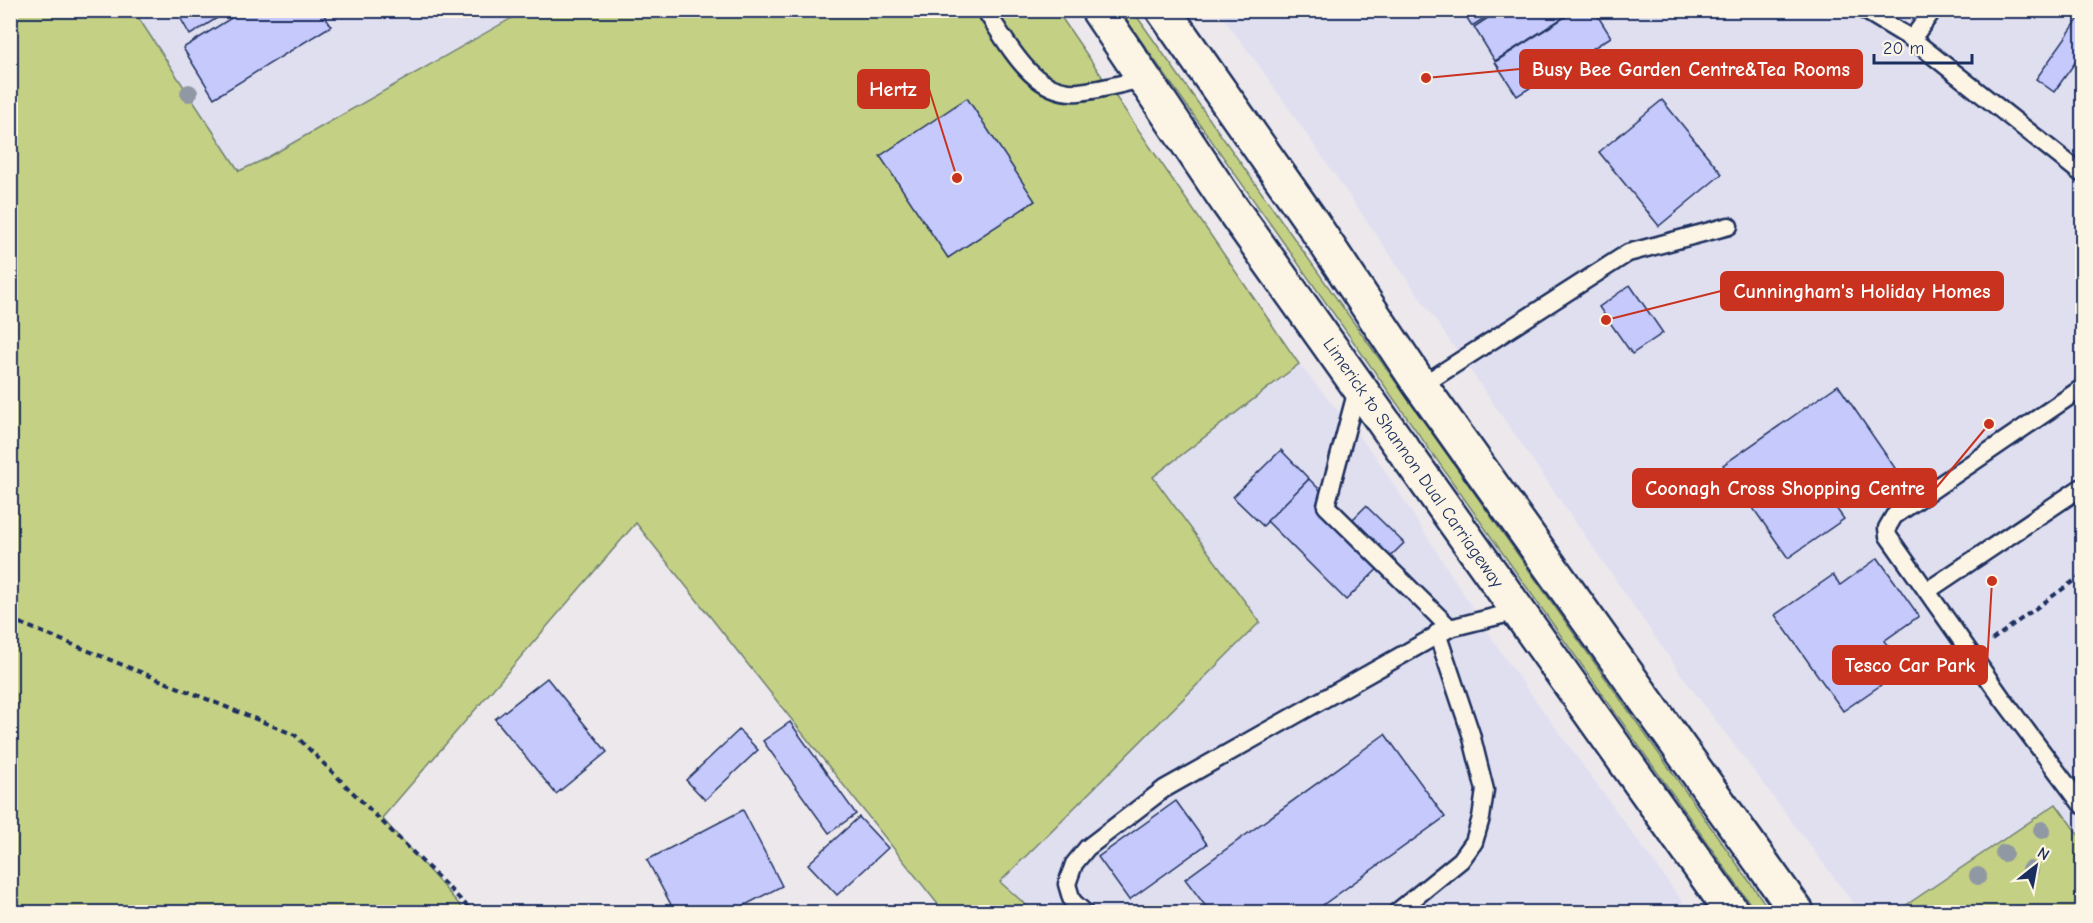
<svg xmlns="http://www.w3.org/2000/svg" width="2093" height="923" viewBox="0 0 2093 923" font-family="'Comic Neue',sans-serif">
<rect width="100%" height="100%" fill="#ece8ec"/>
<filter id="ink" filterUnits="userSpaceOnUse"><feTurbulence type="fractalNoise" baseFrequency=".0167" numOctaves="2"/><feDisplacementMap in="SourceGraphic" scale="12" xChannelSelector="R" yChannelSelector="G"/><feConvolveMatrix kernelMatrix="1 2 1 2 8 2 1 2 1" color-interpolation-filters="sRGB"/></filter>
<g filter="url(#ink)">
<g fill="#e0dff0">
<path d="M134,11h390l-261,149 -24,11z"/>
<path d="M1218,11h864v829l-26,-36 -160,108h-36l-180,-239 -422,-609z"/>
<path d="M1299,364l77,93 130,203 184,252h-656l-34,-30 260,-260 -107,-145z"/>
</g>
<g fill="#c4d184" stroke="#708071" stroke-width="1.5">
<path d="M10,11h124l105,160 24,-11 261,-149h533l242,353 -146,113 107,145 -260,260 34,30h-90l-308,-389 -254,295 84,94h-455z"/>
<path d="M1120,11h13l638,901h-15z"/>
<path d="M2056,804l26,36v72h-186z"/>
</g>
<g fill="#c5c9fb" stroke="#1b2f5e" stroke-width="1.5">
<path d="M176,10h54l-40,25z"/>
<path d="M244,10h77l10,16 -117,72 -31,-50z"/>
<path d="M1462,10h35l-25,16z"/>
<path d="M1500,10h75l-80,51 -21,-34z"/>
<path d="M1576,10h18l17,27 -94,59 -22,-34z"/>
<path d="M2082,14v39l-28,39 -18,-13z"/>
<path d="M967,98l68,103 -87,57 -68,-102z"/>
<path d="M1662,100l60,74 -63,52 -60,-74z"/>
<path d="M1630,285l33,48 -31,21 -33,-47z"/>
<path d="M1838,385l57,83 -59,40 8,11 -56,39 -65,-93z"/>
<path d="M1281,450l28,29 -46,47 -30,-29z"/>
<path d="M1309,479l42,42 15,-15 38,37 -58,57 -79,-79z"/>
<path d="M1878,558l41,58 -35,25 6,7 -13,9 14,21 -48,33 -68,-96 58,-40 7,10z"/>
<path d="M547,678l60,74 -51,42 -61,-75z"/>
<path d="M790,722l66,92 -27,19 -66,-92z"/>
<path d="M739,730l19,20 -53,50 -19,-20z"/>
<path d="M1385,734l60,83 -132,95h-103l-25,-33z"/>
<path d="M1176,801l31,43 -78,56 -31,-43z"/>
<path d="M743,810l39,76 -39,20 3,6h-71l-28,-52z"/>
<path d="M859,817l29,31 -51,47 -29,-31z"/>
</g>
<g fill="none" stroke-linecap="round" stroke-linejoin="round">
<g stroke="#1b2f5e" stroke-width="21">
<g id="lane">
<path d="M985,10c23,33 47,86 94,82 22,-2 44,-9 65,-13"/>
<path d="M1864,10l48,29 170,135"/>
<path d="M1912,39l21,-29"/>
<path d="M1358,386l-32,120 124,122 68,-17"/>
<path d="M1421,386l207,-133 101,-27"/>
<path d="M2082,388l-188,128 -7,12 1,8 114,162 80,107"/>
<path d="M1927,591l155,-104"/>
<path d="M1084,912l-12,-11 -5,-17 7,-20 13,-16 77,-59 286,-161"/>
<path d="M1397,912l64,-52 13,-18 7,-24 4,-28 -14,-56 -34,-101"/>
</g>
</g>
<g stroke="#1b2f5e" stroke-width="38">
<g id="secondary">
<path d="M1098,10l130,193 504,709"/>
<path d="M1163,10l146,208 112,168 376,526"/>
</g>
</g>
<g stroke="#1b2f5e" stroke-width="4" stroke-dasharray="6 4.5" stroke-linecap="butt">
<path d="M10,619l285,116 178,177"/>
<path d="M1992,640l90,-65"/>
<path d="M1940,678l12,-8"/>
</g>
<use href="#lane" stroke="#fcf5e5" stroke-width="16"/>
<use href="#secondary" stroke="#fcf5e5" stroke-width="33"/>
</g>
<g fill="#9099a3">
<circle cx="189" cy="93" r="9"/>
<circle cx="2042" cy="830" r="9"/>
<circle cx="2004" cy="853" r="9"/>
<circle cx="2030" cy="870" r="9"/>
<circle cx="1978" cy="876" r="9"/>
</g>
</g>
<g text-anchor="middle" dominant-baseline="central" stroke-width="5" stroke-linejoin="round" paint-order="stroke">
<g font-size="18" fill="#1b2f5e" stroke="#fcf5e5">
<text transform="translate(1413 463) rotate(55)">Limerick to Shannon Dual Carriageway</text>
</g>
</g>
<path fill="none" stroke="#c8321e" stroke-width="2" d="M1426 78L1520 69M957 178L929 89M1606 320L1721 291M1989 424L1936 488M1992 581L1987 665"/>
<g fill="#c8321e" stroke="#fcf5e5" stroke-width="2">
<circle cx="1426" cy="78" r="6"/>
<circle cx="957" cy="178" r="6"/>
<circle cx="1606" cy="320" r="6"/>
<circle cx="1989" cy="424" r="6"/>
<circle cx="1992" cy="581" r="6"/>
</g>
<g fill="#c8321e" stroke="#c8321e" stroke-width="2">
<rect x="1520" y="50" width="342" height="38" rx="6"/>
<rect x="858" y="70" width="71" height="38" rx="6"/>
<rect x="1721" y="272" width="282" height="38" rx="6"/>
<rect x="1633" y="469" width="303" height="38" rx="6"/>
<rect x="1833" y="646" width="154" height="38" rx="6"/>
</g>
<g font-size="20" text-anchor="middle" font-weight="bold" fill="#fff">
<text x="1691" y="76">Busy Bee Garden Centre&amp;Tea Rooms</text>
<text x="893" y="96">Hertz</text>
<text x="1862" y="298">Cunningham's Holiday Homes</text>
<text x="1785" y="495">Coonagh Cross Shopping Centre</text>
<text x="1910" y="672">Tesco Car Park</text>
</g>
<rect width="2093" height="923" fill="none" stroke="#fcf5e5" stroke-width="36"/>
<rect x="18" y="18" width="2057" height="887" fill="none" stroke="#1b2f5e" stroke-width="2" filter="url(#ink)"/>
<g transform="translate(2036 866) rotate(31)" stroke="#fcf5e5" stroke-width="4.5" paint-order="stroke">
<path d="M0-4.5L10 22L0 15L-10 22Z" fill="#1b2f5e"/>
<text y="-9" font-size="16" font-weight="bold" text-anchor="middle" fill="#1b2f5e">N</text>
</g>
<path d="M1874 54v9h98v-9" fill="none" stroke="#1b2f5e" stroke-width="3"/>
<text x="1883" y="54" font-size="18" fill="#1b2f5e" stroke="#fcf5e5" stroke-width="4.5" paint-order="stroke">20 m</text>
</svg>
